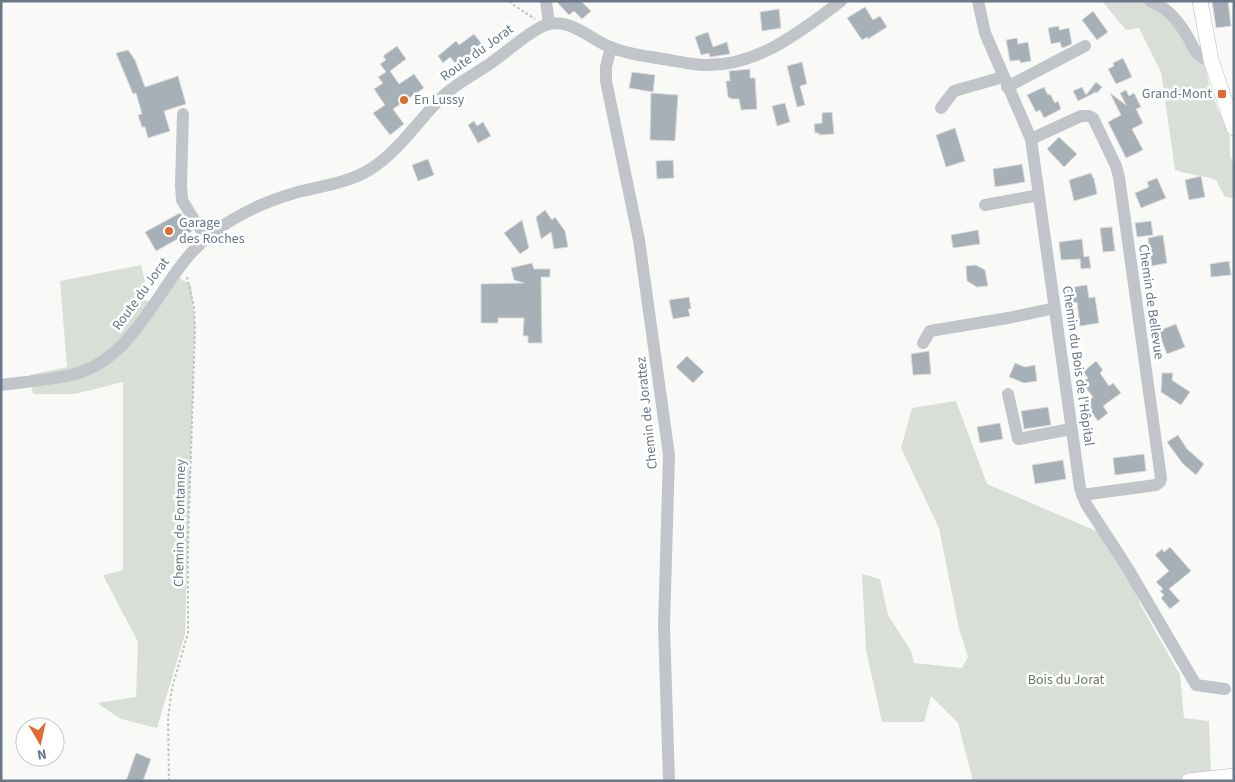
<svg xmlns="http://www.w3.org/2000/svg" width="1235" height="782" viewBox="0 0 1235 782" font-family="'Source Sans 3',sans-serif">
<rect width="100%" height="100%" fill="#f9faf8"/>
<g fill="#d9ded7">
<path d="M1102,1h40l11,3 16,13 36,46 5,27 20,47v19l4,8v32l-2,2 -7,-1 -9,-17c-14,-5 -27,-5 -41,-10l-14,-98 -22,-44 -13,2z"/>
<path d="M141,265l4,16 -8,16 19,7 22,-27 13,8 4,40 -10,309 -28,94 -36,-9 -24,-16 39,-6 2,-55 -35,-67 20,-5v-188l-48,12h-42l-4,-19 38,-8 -7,-86z"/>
<path d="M956,401l31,83 130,56 23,64 40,71 4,43 25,3 2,50 -22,3 -1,7h-215l-15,-58 -27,-27 -7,26h-42l-16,-72 -4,-76 18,5 8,36 23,36 3,12 48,5 6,-11 -9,-28 -20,-101 -38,-80 11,-40z"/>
</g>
<g fill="#a7afb7" stroke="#dbdcda">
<path d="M556,1h25l10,10 -9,8 -8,-8 -5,4z"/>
<path d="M1212,1h16l3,25 -15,2z"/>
<path d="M865,7l8,13 7,-4 7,11 -19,12 -1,-2 -5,3 -15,-22z"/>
<path d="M779,9l2,19 -19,3 -2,-19z"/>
<path d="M1093,11l15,21 -11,8 -15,-20z"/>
<path d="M1059,26v4l10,-2 3,16 -7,3 -3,1 -2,-6 -9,2 -3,-16z"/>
<path d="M708,32l5,15 14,-5 3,12 -20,3 -1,-4 -8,2 -6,-18z"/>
<path d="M474,34l14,18 -8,6 -3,-4 -18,14 -9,-11 -7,6 -5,-7 18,-15 3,4z"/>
<path d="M1017,38l1,6 10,-2 3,19 -11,2v-3l-10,1 -4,-21z"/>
<path d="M397,46l9,13 -16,12 9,13 15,-10 10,14 -31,21 11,15 -14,11 -17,-22 12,-8 -11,-16 9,-6 -5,-6 8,-5 -6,-8 6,-4 -3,-4z"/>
<path d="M128,50l7,10 10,27 33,-11 8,28 -22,7 6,20 -22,7 -3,-11h-3l-4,-12 4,-1 -6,-21 -3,1 -17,-41z"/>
<path d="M1123,58l9,19 -16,7 -8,-15 6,-3 -1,-3z"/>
<path d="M802,62l5,22 -7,2 5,19 -8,2 -10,-41z"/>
<path d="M750,69v9h5l2,31 -16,1 -2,-11h-7l-4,-2 -2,-16h4l-1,-10z"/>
<path d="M632,72l23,3 -2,17 -24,-4z"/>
<path d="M1096,82l6,5 -5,6 -1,-1 -18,9 -5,-10 9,-4 4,8z"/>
<path d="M1044,87l4,8 2,-1 5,9 3,-2 3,8 -17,9 -4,-8 -4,2 -9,-17z"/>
<path d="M1126,90l3,6 5,-3 7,14 -5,2 7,14 -11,6 11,21 -17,8 -18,-36 13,-7 -11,-22 16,12 -6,-12z"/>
<path d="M651,93l27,2 -3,46 -25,-1z"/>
<path d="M785,103l5,19 -13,4 -5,-20z"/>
<path d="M832,112l2,22 -15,1v-2h-4l-1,-9 8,-1v-10z"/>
<path d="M474,121l3,5 6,-4 8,14 -13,7 -10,-18z"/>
<path d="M955,128l10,33 -19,6 -10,-32z"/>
<path d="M1059,137l18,17 -13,13 -17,-18z"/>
<path d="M428,159l6,16 -16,6 -6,-16z"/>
<path d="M673,160l1,18 -17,1 -1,-18z"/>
<path d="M1022,164l3,18 -30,5 -2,-18z"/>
<path d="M1091,173l2,5h1l3,16 -23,7 -5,-21z"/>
<path d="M1201,176l4,21 -16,3 -4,-20z"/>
<path d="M1157,178l9,20 -25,10 -6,-15 14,-6 -2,-5z"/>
<path d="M545,210l7,10 3,-3 10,14 3,16 -14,2 -3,-17 -10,7 -5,-22z"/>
<path d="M180,213l12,18 -36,20 -11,-19z"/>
<path d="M522,220l7,28 -9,6 -16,-21z"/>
<path d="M1151,221l2,14 -16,2 -2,-14z"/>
<path d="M1112,227l3,24 -12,1 -3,-24z"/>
<path d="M978,230l2,14 -27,4 -2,-13z"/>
<path d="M1163,235l4,28 -15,3 -4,-28z"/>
<path d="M1082,239l2,18 5,-1 2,12 -10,1 -1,-10 -19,1 -2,-18z"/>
<path d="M1229,261l2,14 -20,2 -1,-13z"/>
<path d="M532,263l2,6h16v8h-9l1,66h-14v-7h-5l1,-18h-26v5h-17v-39l43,-1 -10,-3 -3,-12z"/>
<path d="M976,265l9,5 3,16 -11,1 -10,-6 -1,-15z"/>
<path d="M1087,285l2,13 6,-1 4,26 -19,3 -3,-24 -9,2 -2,-16z"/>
<path d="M689,297l2,12h-3l2,7 -17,3 -4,-19z"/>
<path d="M1176,324l9,23 -18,7 -9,-23z"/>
<path d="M929,351l2,23 -18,1 -2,-21z"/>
<path d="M687,356l17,16 -11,11 -17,-16z"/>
<path d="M1096,361l7,9 -3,3 9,13 4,-3 8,10 -18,13 5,7 -10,8 -13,-17 8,-7 -11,-14 6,-5 -5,-6z"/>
<path d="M1015,363l10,4 10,-2 2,16 -13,2 -15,-6z"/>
<path d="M1162,373h11l-1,7 18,12 -9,13 -20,-13z"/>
<path d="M1048,407l3,18 -27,4 -3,-18z"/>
<path d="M1000,423l3,16 -23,4 -3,-16z"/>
<path d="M1178,435l9,14 17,15 -8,11 -13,-11 -16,-22z"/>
<path d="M1144,454l2,17 -31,4 -2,-17z"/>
<path d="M1063,460l3,19 -31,5 -3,-19z"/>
<path d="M1170,547l21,24 -22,18 11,12 -10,8 -9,-11 3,-3 -4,-4 3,-2 -7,-7 13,-11 -14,-16 7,-6 2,3z"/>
<path d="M136,753l15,6 -8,22h-17z"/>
</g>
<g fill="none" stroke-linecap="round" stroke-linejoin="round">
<g stroke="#b5b9be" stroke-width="16">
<g id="major">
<path d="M1200,1l11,59 23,68"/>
<path d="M1189,781l45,-5"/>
</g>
</g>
<g stroke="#bbbec2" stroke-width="2" stroke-dasharray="2.5 2.5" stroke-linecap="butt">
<path d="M510,1l2,3 23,15"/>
<path d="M169,781l-1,-63 4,-30 16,-55v-89l7,-214 -1,-23 -7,-30"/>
</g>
<g stroke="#c1c5ca" stroke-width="12">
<path d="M546,1l3,23"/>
<path d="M978,1l7,32 46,106 49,349 6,16 41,63 69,118 29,4"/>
<path d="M1150,1c18,6 30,22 39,38 3,6 7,16 14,19 1,1 7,2 8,2"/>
<path d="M611,47l-5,20v14l33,159 30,215 -5,171 5,155"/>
<path d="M1007,87l78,-41"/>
<path d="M941,108l13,-17 49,-14"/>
<path d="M183,114l-2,71 1,15 14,23 11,14"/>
<path d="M1031,139l50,-23h8l4,2 23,48 3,11 42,301 -1,4 -4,3 -74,10"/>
<path d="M985,205l54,-10"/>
<path d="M923,343l7,-12 78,-13 47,-10"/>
<path d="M1,385c23,-3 47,-5 70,-10 43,-10 67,-47 90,-81 14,-21 28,-42 48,-58 26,-21 57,-35 89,-44 24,-6 49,-9 71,-22 30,-18 49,-50 74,-74 14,-13 30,-21 45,-31 18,-12 34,-28 53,-38 26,-13 47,11 69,20 16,7 36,9 53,12 13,2 27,5 40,6 54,2 97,-33 138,-64"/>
<path d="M1008,394l10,45 53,-10"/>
</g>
<use href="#major" stroke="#fff" stroke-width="15"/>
</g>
<g fill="#df6b32" stroke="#fff" stroke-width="2">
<rect x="1217" y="89" width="10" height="10" rx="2.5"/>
<circle cx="404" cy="100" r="5"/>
<circle cx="169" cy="231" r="5"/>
</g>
<g text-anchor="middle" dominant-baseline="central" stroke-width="5" stroke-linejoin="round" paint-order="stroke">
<g font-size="14" fill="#697788" stroke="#fff">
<text transform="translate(477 53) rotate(-36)">Route du Jorat</text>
<text transform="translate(141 294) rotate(-54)">Route du Jorat</text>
<text transform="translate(1151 302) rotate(82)">Chemin de Bellevue</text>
<text transform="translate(1078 366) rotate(82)">Chemin du Bois de l'Hôpital</text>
<text transform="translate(647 413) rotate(-96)">Chemin de Jorattez</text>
<text transform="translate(180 523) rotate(-89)">Chemin de Fontanney</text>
</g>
<g font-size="14" fill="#697788" stroke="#fff" text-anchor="start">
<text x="1212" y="94" text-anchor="end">Grand-Mont</text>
<text x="414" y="100">En Lussy</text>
<text x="179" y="223">Garage<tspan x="179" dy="16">des Roches</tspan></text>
</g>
<g font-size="14" fill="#667a64" stroke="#fff">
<text x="1066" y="680">Bois du Jorat</text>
</g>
</g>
<rect width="1235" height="782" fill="none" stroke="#697788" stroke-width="5"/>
<g transform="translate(40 742) rotate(171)"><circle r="24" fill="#ffffff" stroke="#c3c9cf"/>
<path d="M0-4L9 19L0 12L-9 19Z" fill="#df6b32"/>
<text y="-8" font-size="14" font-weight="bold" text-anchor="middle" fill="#697788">N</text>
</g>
</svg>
